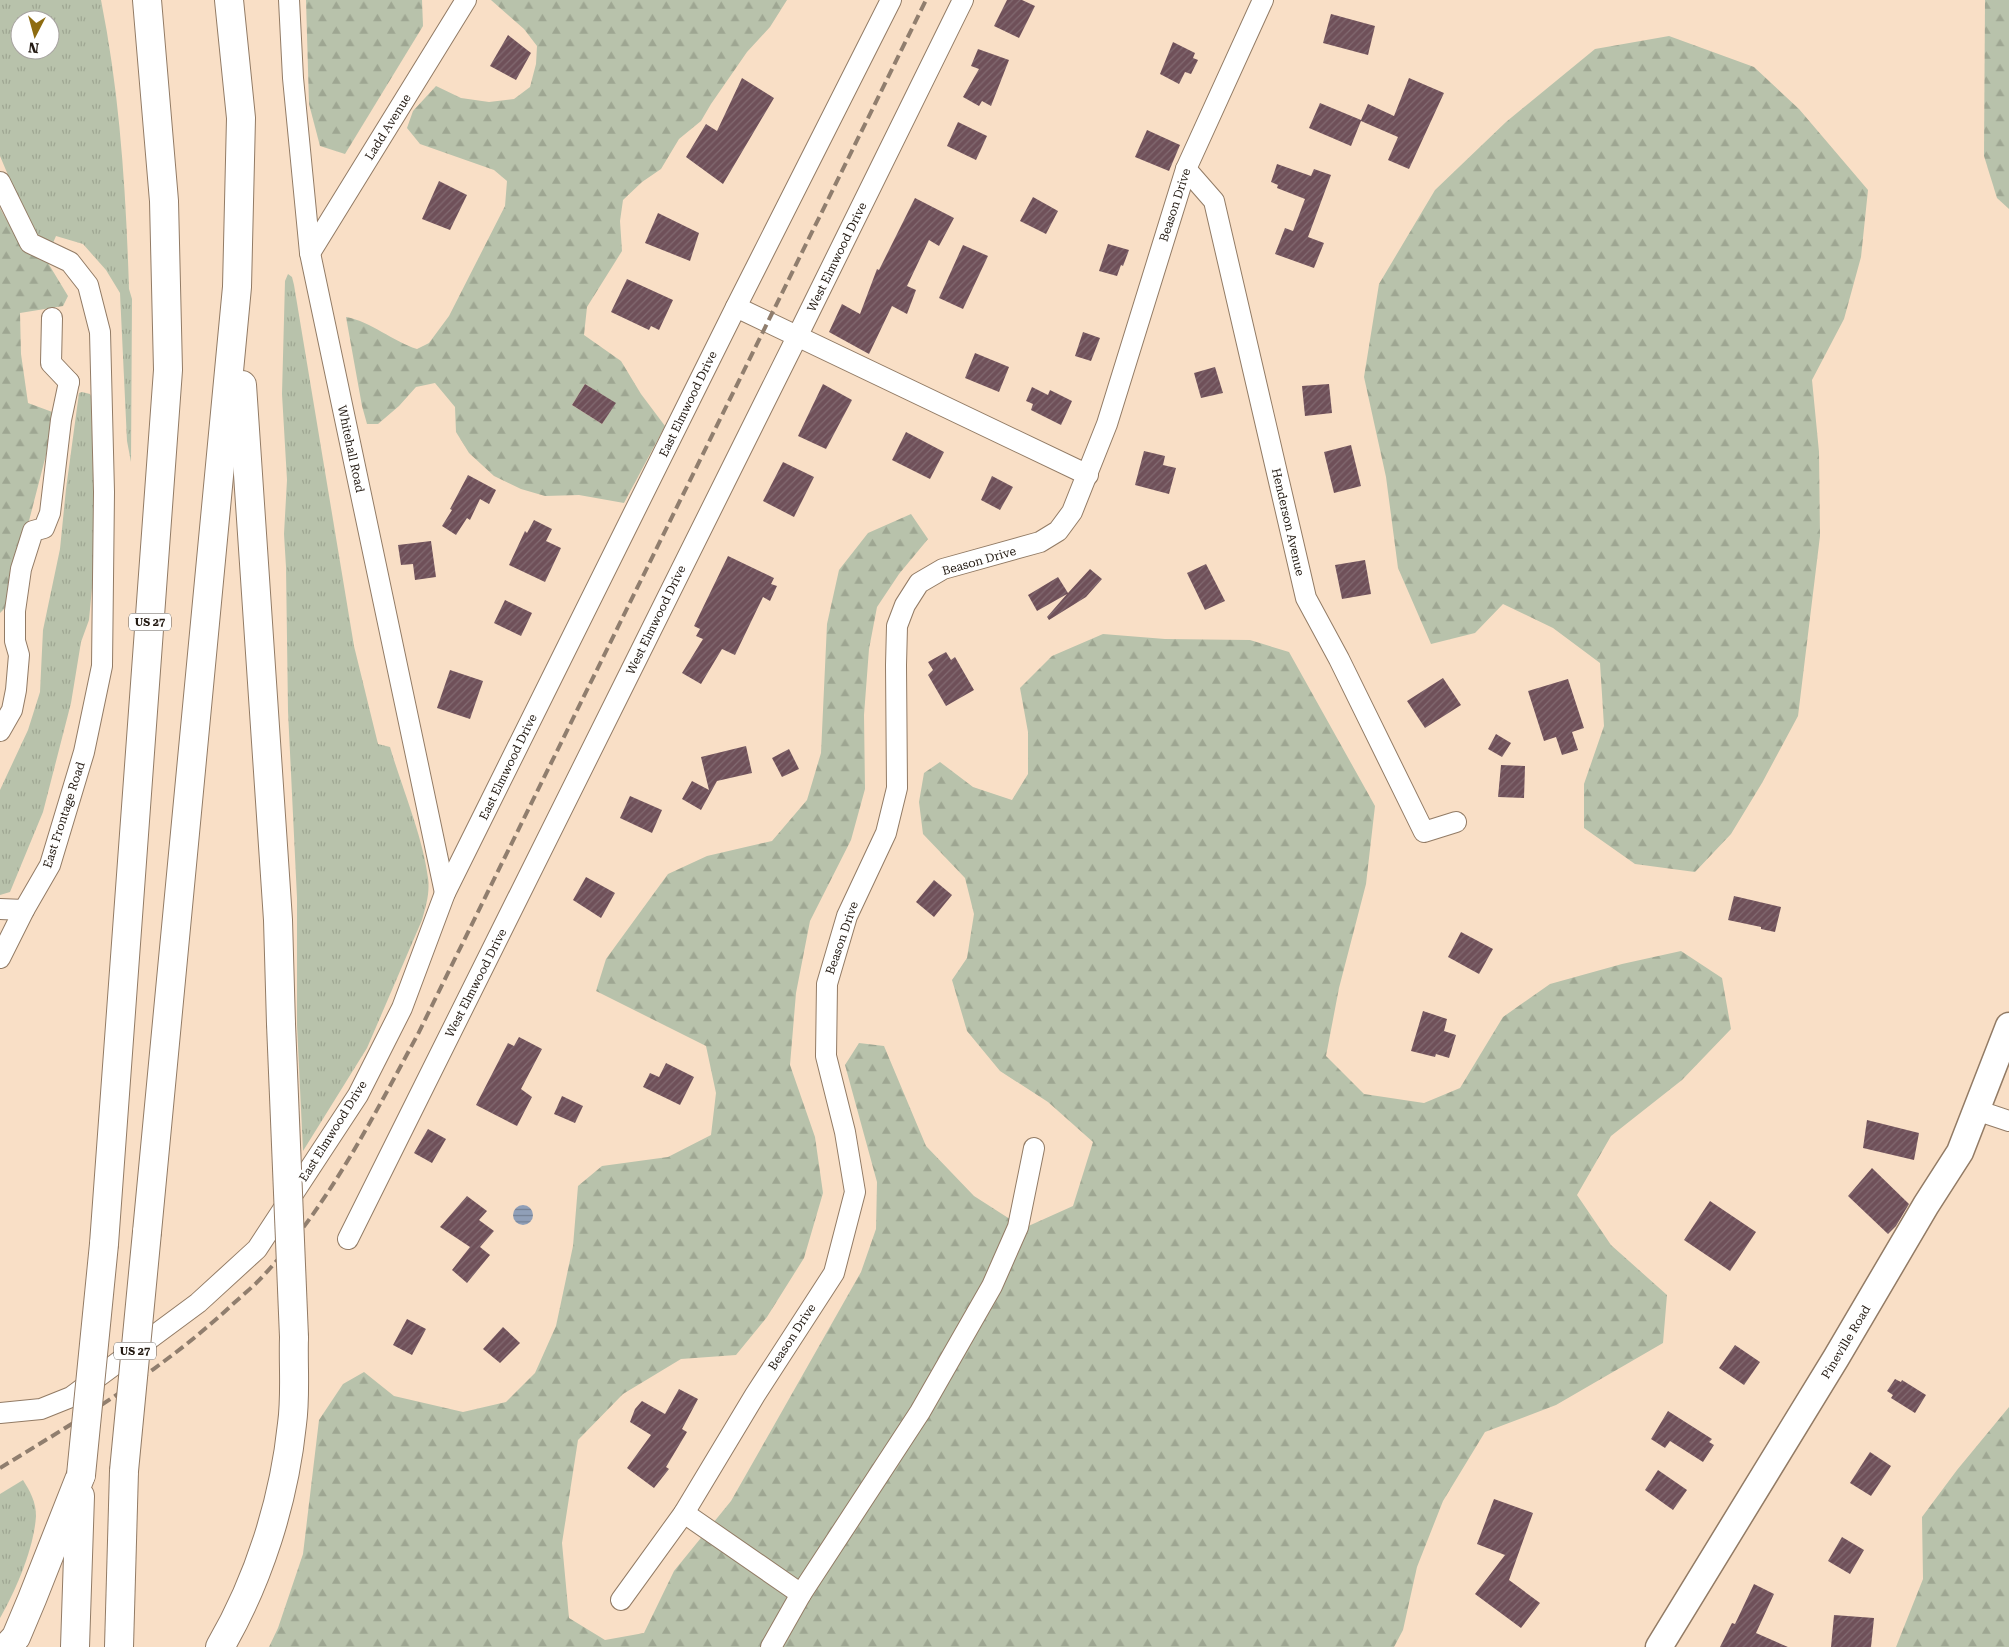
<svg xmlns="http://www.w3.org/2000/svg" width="2009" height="1647" viewBox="0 0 2009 1647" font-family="'Roboto Serif',serif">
<defs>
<pattern id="grass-tufts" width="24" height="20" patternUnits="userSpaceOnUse" patternTransform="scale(1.25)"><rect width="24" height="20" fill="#b8c2ab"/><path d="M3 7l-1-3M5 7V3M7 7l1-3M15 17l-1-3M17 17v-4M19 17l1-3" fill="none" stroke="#9ea692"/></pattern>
<pattern id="forest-firs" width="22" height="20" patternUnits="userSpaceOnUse" patternTransform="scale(1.25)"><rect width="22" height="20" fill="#b8c2ab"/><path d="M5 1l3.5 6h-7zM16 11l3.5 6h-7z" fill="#9ea692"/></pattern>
<pattern id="water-rules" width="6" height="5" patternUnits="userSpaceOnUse" patternTransform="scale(1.25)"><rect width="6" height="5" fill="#909fb8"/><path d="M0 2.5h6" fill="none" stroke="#758194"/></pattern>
<pattern id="building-hatch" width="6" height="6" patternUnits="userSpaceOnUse" patternTransform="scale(1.25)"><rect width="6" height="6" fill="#6f5059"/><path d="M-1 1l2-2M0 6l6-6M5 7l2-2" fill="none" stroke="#826a71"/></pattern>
</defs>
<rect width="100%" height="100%" fill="#f9dfc6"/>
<g fill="url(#grass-tufts)" fill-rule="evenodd">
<path d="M0,0h101c19,95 25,192 28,289l3,10 -1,163 -4,-21 -7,-148 -14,-23 -23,-26 -27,-8 -3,7 -14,-6 -9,-10 -30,-71zM20,20h30v30h-30z"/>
<path d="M288,274l4,3 2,8 60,361 24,98 12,3c12,41 33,90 38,131 2,15 -2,28 -6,42l-55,128 -64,103 -6,-126v-127l-9,-187 -2,-144 -2,-33 3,-54 -5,-86 3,-113z"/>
<path d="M82,392l8,2 1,2 3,118 -1,63 -4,43 -8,22 -10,61 -28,109 -33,80 -10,3v-105l28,-60 12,-38 3,-62 17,-81 6,-60 13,-96z"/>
<path d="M23,1480c7,11 13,22 13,36 -2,32 -20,74 -36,102v-124z"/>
</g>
<g fill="url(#forest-firs)" fill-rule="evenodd">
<path d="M306,0h116l1,26 -78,128 -25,-8 -11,-42z"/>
<path d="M491,0h296l-17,27 -23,25 -36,52 -10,17 -22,18 -18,30 -19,13 -19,18 -3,21 2,30 -35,56 -3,28 37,26 20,33 24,32 -41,77 -45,-8 -34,1 -24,-7 -27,-13 -25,-23 -13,-21 -1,-25 -20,-24 -19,4 -17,19 -21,18h-11l-5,-18 -16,-89c26,5 46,24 71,32l12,-6 20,-27 56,-110 2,-25 -13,-11 -74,-26 -13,-16 6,-17 23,-25 25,12 28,4 25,-3 16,-12 6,-23 1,-18 -13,-17zM585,384l30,19 -13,21 -30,-19z"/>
<path d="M1985,0h24v209l-12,-11 -13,-42z"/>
<path d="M1669,36l85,31 45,42 69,81 -7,67 -17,62 -32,61 7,72 1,84 -22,180 -36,67 -31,51 -36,38 -60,-8 -51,-36v-44l20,-58 -4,-63 -47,-35 -50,-24 -28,29 -44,11 -33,-76 -12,-91 -22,-100 15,-93 56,-94 71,-68 89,-73z"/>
<path d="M0,208l23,42 25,13 20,33 -5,10 -43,7 1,41 7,49 27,10 -9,42 -39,151 -7,7z"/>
<path d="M911,514l17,25 -29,35 -22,33 -8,42 -5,66 1,74 -14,51 -41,81 -14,72 -6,72 25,72 8,56 -19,65 -37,59 -31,38 -55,4 -58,35 -45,46 -16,103 7,75 36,22 39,-7 30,-62 57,-70 75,-132 55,-97 15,-43 1,-47 -32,-117 14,-22 25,3 42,100 48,50 50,32 49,-22 20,-64 -45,-40 -48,-31 -33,-40 -15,-51 15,-22 7,-44 -9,-36 -42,-44 -4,-32 5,-29 16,-11 33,25 39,13 16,-26v-42l-8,-44 32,-32 51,-22 62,5 85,1 39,12 86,154 -9,78 -27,104 -13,68 38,38 60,9 36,-15 43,-71 47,-33 72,-20 59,-13 41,27 9,51 -49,51 -71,56 -34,59 34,50 56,50 -4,48 -107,62 -71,27 -42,69 -26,66 -14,63 -9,17h-1125l9,-19 25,-74 16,-134 24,-36 21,-12 30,24 69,16 43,-10 29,-29 21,-47 17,-80 5,-60 24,-20 66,-9 43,-22 5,-42 -10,-47 -110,-55 10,-32 62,-85 39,-18 65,-15 35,-41 14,-47 6,-129 12,-54 29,-37z"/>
<path d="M2009,1407v240h-113l27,-68 -1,-62 35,-47z"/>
</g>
<circle fill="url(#water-rules)" cx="523" cy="1215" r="10"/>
<g fill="url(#building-hatch)">
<path d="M1007,0h15l13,6 -16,32 -25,-12z"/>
<path d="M1331,14l44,12 -7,29 -45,-12z"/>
<path d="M508,35l23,18 -15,27 -26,-14z"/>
<path d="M1173,42l22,11 -2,5 5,2 -7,14 -6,-2 -6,12 -19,-10z"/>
<path d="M978,49l31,11 -18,46 -9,-5 -3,5 -16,-9 16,-28 -8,-3z"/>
<path d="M742,78l32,20 -51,86 -37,-27 20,-33 11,7z"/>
<path d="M1409,78l35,15 -35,76 -21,-9 10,-23 -37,-16 -10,25 -42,-18 11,-25 41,17 7,-16 26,12z"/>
<path d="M958,122l29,14 -11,24 -29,-14z"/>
<path d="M1147,130l33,15 -11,26 -34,-14z"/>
<path d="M1277,164l34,12 3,-7 17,6 -23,62 16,6 -10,25 -39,-14 10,-26 8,3 12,-32 -28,-11 1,-3 -7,-3z"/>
<path d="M439,181l28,14 -17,35 -28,-11z"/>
<path d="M1033,197l25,14 -12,23 -26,-13z"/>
<path d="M915,198l39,20 -15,28 -10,-6 -22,46 9,4 -9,24 -15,-8 -23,48 -40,-22 13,-28 18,10 17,-45 2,1z"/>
<path d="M658,213l41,20 -9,28 -45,-18z"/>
<path d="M1108,244l21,6 -6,16 -2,-1 -4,11 -18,-5z"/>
<path d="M963,245l25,11 -25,53 -24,-11z"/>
<path d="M627,279l46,21 -14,30 -8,-4 -2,4 -38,-18z"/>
<path d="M1083,332l17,6 -9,23 -16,-5z"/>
<path d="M975,353l34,14 -10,25 -34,-14z"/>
<path d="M1215,367l8,26 -22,5 -7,-25z"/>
<path d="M585,384l31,19 -14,21 -30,-19z"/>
<path d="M823,384l29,16 -26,49 -28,-13z"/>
<path d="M1329,384l3,29 -27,3 -3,-30z"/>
<path d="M1032,387l16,8 2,-5 22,11 -11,24 -30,-15 2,-6 -7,-3z"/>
<path d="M906,432l38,20 -14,27 -38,-19z"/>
<path d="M1351,445l10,41 -27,7 -10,-41z"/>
<path d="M1144,451l21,5 -2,9 13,3 -7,26 -34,-9z"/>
<path d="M783,462l31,15 -20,40 -31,-16z"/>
<path d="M468,475l28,15 -7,14 -9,-5 -10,21 -3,-2 -11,17 -14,-9 10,-16 -2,-1z"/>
<path d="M992,476l21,11 -13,23 -19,-10z"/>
<path d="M534,520l18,9 -6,12 15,7 -16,34 -36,-17 16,-34 2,2z"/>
<path d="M431,541l5,36 -21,3 -2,-16 -12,1 -3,-20z"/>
<path d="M728,556l46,22 -3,6 6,2 -7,15 -7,-4 -28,58 -13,-6 -21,35 -19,-11 21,-34 -7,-3 4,-7 -6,-3z"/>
<path d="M1365,560l6,34 -29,5 -7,-34z"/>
<path d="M1206,564l19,37 -20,9 -18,-37z"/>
<path d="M1090,569l12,10 -16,18 -37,23 -2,-3 20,-23 -30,17 -9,-16 30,-18 10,16z"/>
<path d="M505,600l27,13 -11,23 -27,-13z"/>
<path d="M946,652l5,8 4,-3 19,33 -28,16 -18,-31 5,-5 -5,-8z"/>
<path d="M450,670l33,11 -13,38 -33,-11z"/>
<path d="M1443,678l18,27 -36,23 -18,-27z"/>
<path d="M1568,679l16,49 -12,4 6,18 -16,5 -6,-18 -12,4 -16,-50z"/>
<path d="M1496,734l15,9 -9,14 -14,-8z"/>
<path d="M746,746l6,27 -35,8 -16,29 -19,-11 10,-18 17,9 -8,-33z"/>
<path d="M789,749l10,20 -17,8 -10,-19z"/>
<path d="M1501,765l24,1 -1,32 -26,-1z"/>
<path d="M630,796l32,14 -10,23 -32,-15z"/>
<path d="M586,877l29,16 -14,25 -28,-18z"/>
<path d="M934,880l18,15 -18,22 -18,-15z"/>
<path d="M1734,896l47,11 -6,25 -14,-3v-2l-33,-7z"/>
<path d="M1461,932l32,17 -14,25 -31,-17z"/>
<path d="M1423,1011l24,8 -3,12 12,4 -7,23 -13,-4 -1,3 -24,-6z"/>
<path d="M519,1037l23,12 -21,40 11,8 -15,29 -41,-21 32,-62 6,3z"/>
<path d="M666,1063l28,14 -14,28 -37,-18 7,-14 9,4z"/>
<path d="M562,1096l21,10 -8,17 -21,-9z"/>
<path d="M1867,1120l52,13 -5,27 -51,-12z"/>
<path d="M428,1129l18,10 -14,24 -18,-10z"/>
<path d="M1872,1168l37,36 -13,22 -8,8 -40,-38z"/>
<path d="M467,1196l20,15 -8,9 15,11 -14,16 10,8 -23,28 -15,-13 18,-23 -30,-20z"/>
<path d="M1710,1201l46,31 -26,39 -46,-31z"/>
<path d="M407,1319l19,10 -14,26 -19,-10z"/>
<path d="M503,1327l17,16 -20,20 -17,-14z"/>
<path d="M1735,1345l25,17 -16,23 -25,-17z"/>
<path d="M1895,1379l6,3 1,-2 24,15 -11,18 -24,-15 2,-3 -6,-4z"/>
<path d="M679,1389l19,10 -16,30 5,3 -21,35 3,2 -15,19 -27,-20 24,-33 -21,-13 5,-13 7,-8 23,13z"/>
<path d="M1668,1411l44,28 -3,3 5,3 -11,17 -33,-21 -5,7 -14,-9z"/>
<path d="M1870,1452l21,14 -20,30 -21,-13z"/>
<path d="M1658,1470l29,20 -14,20 -28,-20z"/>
<path d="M1494,1499l39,14 -24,67 31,23 -19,25 -46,-34 30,-39 -28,-11z"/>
<path d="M1842,1537l22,13 -14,24 -22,-13z"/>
<path d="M1754,1584l20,10 -18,39 32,14h-68l12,-24 3,1z"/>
<path d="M1834,1615l40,3 -3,29h-40z"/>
</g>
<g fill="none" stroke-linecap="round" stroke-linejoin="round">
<g stroke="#927b65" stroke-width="22">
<g id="minor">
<path d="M289,0l4,78 17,175 135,640"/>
<path d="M1186,169l28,32 92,397 33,61 85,173 32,-10"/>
<path d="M0,182l30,61 40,19 18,23 12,47 4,160 -2,174 -18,86 -34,113 -26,45 -24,48"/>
<path d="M310,253l156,-253"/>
<path d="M736,307l352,168"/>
<path d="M52,318l-1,45 18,19"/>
<path d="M0,731l12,-21 4,-20 3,-35 -4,-14v-30l6,-42 12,-38 11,-3 6,-15 11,-93 8,-38"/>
<path d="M0,909l24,1"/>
<path d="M1976,1110l33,11"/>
<path d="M348,1239l449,-902 166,-337"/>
<path d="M0,1413l41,-4 30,-12 127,-94 59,-54 101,-154 44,-87 43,-115 291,-586 155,-307"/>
<path d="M684,1513l117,81"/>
<path d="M621,1600l63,-87 71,-118 79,-122 21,-81 -10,-60 -19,-76 1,-72 20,-68 39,-83 11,-45 -1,-123 1,-39 8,-21 14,-22 24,-14 97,-27 18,-11 14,-19 35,-88 79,-255 77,-169"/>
<path d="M771,1647l30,-53 119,-182 72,-126 26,-59 16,-79"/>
</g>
</g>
<g stroke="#927b65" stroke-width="29">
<path id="major" d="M1659,1647l177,-289 90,-153 34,-53 49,-126"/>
</g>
<g stroke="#927b65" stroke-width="30">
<g id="highway">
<path d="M242,385l36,535 3,104"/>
<path d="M147,1232l90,-945 4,-169 -12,-118"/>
<path d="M104,1244l64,-874 -4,-169 -17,-201"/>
<path d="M7,1647l9,-10 16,-38 49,-124"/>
<path d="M75,1647l5,-151"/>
<path d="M119,1647l5,-176"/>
<path d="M220,1647c39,-67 64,-146 72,-223 4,-28 1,-59 2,-87"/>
</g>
</g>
<use href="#minor" stroke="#fff" stroke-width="20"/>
<use href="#major" stroke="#fff" stroke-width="26"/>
<use href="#highway" stroke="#fff" stroke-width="28"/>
<path stroke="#907e6e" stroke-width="4" stroke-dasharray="10 5" stroke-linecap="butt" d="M0,1468c82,-50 164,-99 234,-165 10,-9 21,-18 30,-28 65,-70 109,-158 154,-241l508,-1034"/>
<g stroke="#927b65" stroke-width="30" stroke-linecap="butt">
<g id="highway-bridge">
<path d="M281,1024l13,313"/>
<path d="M124,1471l23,-239"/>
<path d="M81,1475l23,-231"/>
</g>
</g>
<use href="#highway-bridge" stroke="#fff" stroke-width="28"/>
</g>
<g text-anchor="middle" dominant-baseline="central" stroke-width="5" stroke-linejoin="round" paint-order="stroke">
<g fill="#fff" stroke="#645e58" stroke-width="1">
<rect x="129" y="613.5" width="42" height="17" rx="4"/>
<rect x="114" y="1342.5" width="42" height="17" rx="4"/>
</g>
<g font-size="11" font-weight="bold" fill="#221911">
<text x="150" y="622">US 27</text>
<text x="135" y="1351">US 27</text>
</g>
<g font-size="12" fill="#221911" stroke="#fff">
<text transform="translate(388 127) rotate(-58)">Ladd Avenue</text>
<text transform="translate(1175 205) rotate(-72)">Beason Drive</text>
<text transform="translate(837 257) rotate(-64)">West Elmwood Drive</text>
<text transform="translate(688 404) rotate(-64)">East Elmwood Drive</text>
<text transform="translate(351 449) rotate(78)">Whitehall Road</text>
<text transform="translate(1288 522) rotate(77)">Henderson Avenue</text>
<text transform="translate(979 561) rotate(-16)">Beason Drive</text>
<text transform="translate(656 620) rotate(-64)">West Elmwood Drive</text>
<text transform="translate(508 767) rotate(-64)">East Elmwood Drive</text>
<text transform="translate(64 815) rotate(-72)">East Frontage Road</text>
<text transform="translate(842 938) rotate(-71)">Beason Drive</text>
<text transform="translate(476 983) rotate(-63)">West Elmwood Drive</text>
<text transform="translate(333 1131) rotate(-58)">East Elmwood Drive</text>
<text transform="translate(792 1337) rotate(-57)">Beason Drive</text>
<text transform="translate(1846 1342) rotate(-59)">Pineville Road</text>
</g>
</g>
<g transform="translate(35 35) rotate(186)"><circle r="24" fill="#ffffff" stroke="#a7a3a0"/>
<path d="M0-4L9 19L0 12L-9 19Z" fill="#8e6c10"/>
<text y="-8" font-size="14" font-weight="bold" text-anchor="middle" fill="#221911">N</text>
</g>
</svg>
